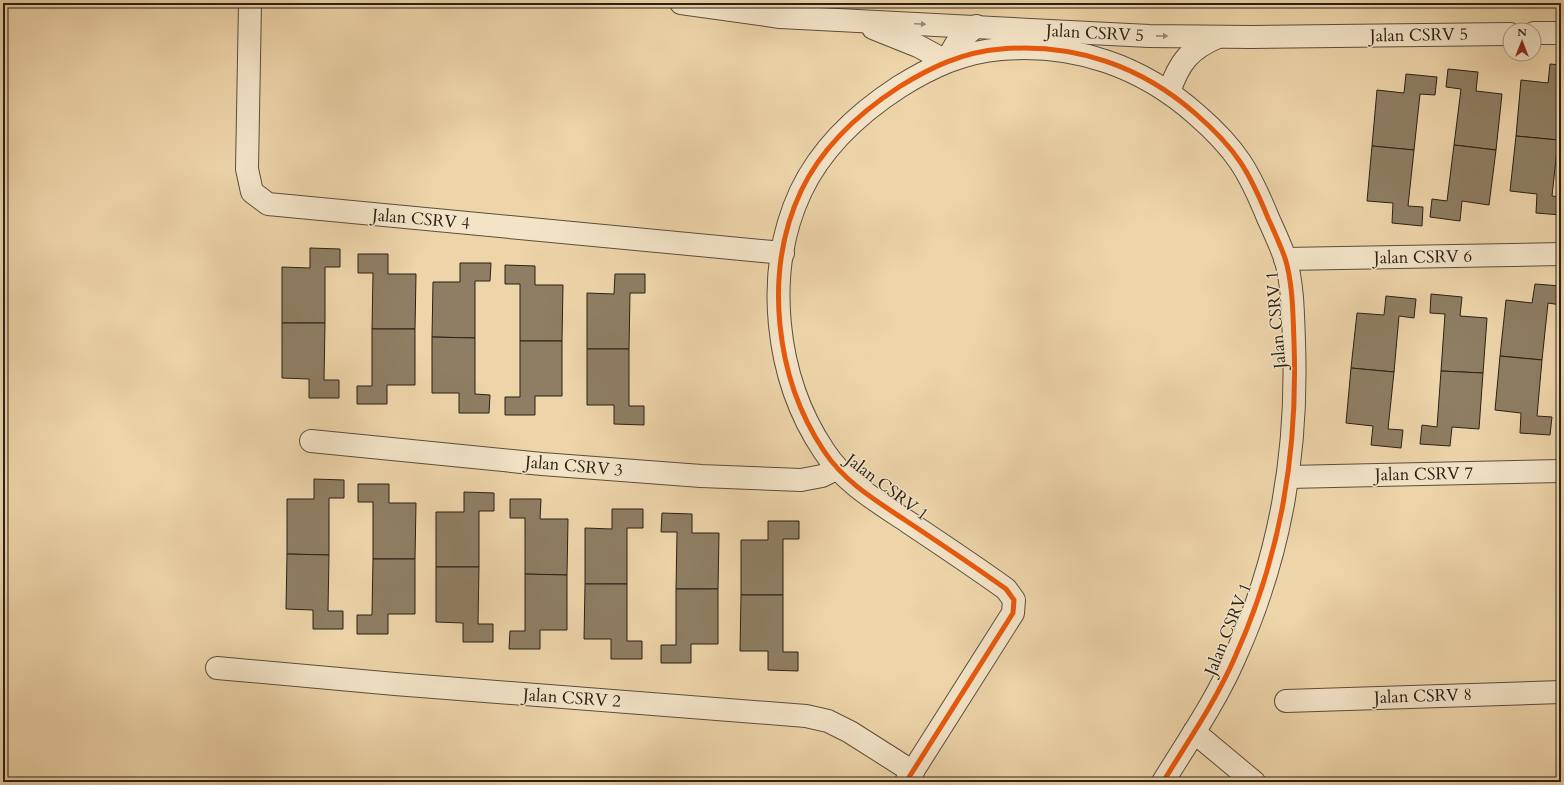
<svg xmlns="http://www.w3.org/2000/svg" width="1564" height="785" viewBox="0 0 1564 785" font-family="Cardo,serif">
<rect width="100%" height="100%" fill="#edd4a9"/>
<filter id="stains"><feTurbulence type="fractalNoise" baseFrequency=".005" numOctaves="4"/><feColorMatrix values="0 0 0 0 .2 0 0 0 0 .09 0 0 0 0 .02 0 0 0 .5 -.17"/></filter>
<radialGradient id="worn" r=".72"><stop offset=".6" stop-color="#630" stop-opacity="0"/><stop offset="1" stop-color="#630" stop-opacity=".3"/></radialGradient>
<g fill="#8f7e63" stroke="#2a2117">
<path d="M1550,64l11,1v44l-3,31 -42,-4 5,-56 27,3z"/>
<path d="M1448,69l30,3 -2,19 26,3 -6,56 -42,-5 7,-56 -15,-2z"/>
<path d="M1406,74l31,3 -2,18 -15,-1 -6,56 -42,-4 5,-56 27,3z"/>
<path d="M1516,136l42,4 -6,56 9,1v18l-25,-2 1,-19 -27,-3z"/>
<path d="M1454,145l42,5 -7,55 -27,-4 -2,20 -30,-4 2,-18 15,2z"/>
<path d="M1372,146l42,4 -6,56 15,1 -1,19 -30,-3 1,-20 -26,-2z"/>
<path d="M310,248l30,1v18h-15v56h-43v-56l28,1z"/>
<path d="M358,254h30v20h28l-1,55h-43l1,-56h-15z"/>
<path d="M460,263h31l-1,18h-15v57l-43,-1 1,-55h27z"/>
<path d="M505,265l30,1v19h28l-1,56h-42v-57h-15z"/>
<path d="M615,274h30v19h-15l-1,56h-42v-56l27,1z"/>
<path d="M1535,284l26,2v19l-13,-2 -6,57 -42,-4 6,-56 26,3z"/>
<path d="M1431,294l31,3 -2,19 27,2 -4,55 -42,-2 4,-57 -15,-1z"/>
<path d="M1386,296l30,3 -2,19 -15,-2 -5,56 -43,-4 6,-55 27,2z"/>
<path d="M282,323h43l-1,57h15v18h-30v-19l-27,-1z"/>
<path d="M372,329h43v56h-28v19h-30v-18h15z"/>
<path d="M432,337l43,1v56l15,1 -1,18h-30v-20h-27z"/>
<path d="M520,341h42v55h-27v19h-30v-18h15z"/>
<path d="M587,349h42v57h15v19l-30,-1v-19h-27z"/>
<path d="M1500,356l42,4 -5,56 15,1 -2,18 -30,-2 1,-20 -26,-3z"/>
<path d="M1351,368l43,4 -6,57 15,1 -2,18 -30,-3 2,-19 -27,-3z"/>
<path d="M1441,371l42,2 -4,56 -27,-2 -2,19 -30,-2 2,-19 15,2z"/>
<path d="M314,479l30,1v18h-15v57l-42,-1v-55h27z"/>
<path d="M358,484h31v19h27l-1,56h-42v-57h-15z"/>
<path d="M464,492l30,1v18h-15v56h-43v-55h28z"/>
<path d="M510,499h31l-1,20h28l-1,56 -42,-1v-56h-15z"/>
<path d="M612,509h31v19h-16v56h-42v-56l27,1z"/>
<path d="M662,513l30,1v19h27l-1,56h-42l1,-57h-16z"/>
<path d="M768,521h31v18h-16v56h-42v-55h27z"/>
<path d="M287,554l42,1 -1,56h15v18h-30v-19l-27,-1z"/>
<path d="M373,559h42v55h-27v20h-31v-19h15z"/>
<path d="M436,567h43l-1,57h15v18h-30v-19l-27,-1z"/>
<path d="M525,574l42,1v55h-27v19h-31l1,-18h15z"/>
<path d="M585,584h42v57h15v18h-31v-20h-27z"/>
<path d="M676,589h42v55h-27v19h-30v-18h15z"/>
<path d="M741,595h42v57h15v19l-30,-1v-19h-28z"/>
</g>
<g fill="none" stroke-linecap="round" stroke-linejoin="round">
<g stroke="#5b4e3c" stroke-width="24">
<g id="minor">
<path d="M250,3l-3,166 5,23 16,12 515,49"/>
<path d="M681,3l99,14 369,19 102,1 259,-3"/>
<path d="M873,28l45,18 28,15 10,-17 20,-18"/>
<path d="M1534,33h27"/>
<path d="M1169,92c10,-29 20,-43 49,-55"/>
<path d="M1285,259l276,-5"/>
<path d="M311,441l231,23 159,12 100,4 21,-4 14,-7"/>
<path d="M1288,477l273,-6"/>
<path d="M217,668l178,16 411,32 22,5 22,11 63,40"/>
<path d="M1286,701l275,-9"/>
<path d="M1194,732l60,50"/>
<path d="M906,782l107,-169 1,-13 -8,-11c-32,-23 -65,-45 -98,-67 -30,-20 -64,-40 -84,-71 -49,-73 -61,-179 -23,-260 21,-44 58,-78 98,-104 32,-20 64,-35 102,-38 74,-6 141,17 196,66 39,34 52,56 71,103 6,13 12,26 17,40 8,26 8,57 9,84 4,110 -13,213 -59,315 -19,44 -47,84 -72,125"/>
</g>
</g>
<use href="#minor" stroke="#f3e3c7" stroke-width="22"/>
<g stroke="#f3e3c7" stroke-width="8">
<path id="cycleway" d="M906,782l107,-169 1,-13 -8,-11c-32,-23 -65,-45 -98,-67 -30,-20 -64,-40 -84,-71 -49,-73 -61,-179 -23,-260 21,-44 58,-78 98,-104 32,-20 64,-35 102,-38 74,-6 141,17 196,66 39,34 52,56 71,103 6,13 12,26 17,40 8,26 8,57 9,84 4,110 -13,213 -59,315 -19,44 -47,84 -72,125"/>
</g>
<use href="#cycleway" stroke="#e8590c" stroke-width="5"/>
</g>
<defs><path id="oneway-solid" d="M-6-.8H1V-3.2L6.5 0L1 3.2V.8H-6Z"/></defs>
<g fill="#998c78">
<use href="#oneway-solid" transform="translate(920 24) rotate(3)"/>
<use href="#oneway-solid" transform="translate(1162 36) rotate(1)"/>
</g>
<g text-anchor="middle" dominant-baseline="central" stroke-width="3" stroke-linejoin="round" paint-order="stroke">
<g font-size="17" fill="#2a2117" stroke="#f3e3c7">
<text transform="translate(1095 33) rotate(3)">Jalan CSRV 5</text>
<text transform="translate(1419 35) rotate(-1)">Jalan CSRV 5</text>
<text transform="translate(421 219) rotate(5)">Jalan CSRV 4</text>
<text transform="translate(1423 257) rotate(-1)">Jalan CSRV 6</text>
<text transform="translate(1276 320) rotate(-95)">Jalan CSRV 1</text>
<text transform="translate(574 466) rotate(5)">Jalan CSRV 3</text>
<text transform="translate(1424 474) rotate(-1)">Jalan CSRV 7</text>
<text transform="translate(887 487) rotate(37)">Jalan CSRV 1</text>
<text transform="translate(1228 629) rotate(-68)">Jalan CSRV 1</text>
<text transform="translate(1423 696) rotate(-2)">Jalan CSRV 8</text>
<text transform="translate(572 698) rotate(4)">Jalan CSRV 2</text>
</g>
</g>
<rect width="1564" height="785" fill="none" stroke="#edd4a9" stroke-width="16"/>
<rect x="4" y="4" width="1556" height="777" fill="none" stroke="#2a2117" stroke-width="2"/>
<rect x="8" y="8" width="1548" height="769" fill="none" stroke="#2a2117"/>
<g transform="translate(1522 42)"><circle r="19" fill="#f3e3c7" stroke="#a39581"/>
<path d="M0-3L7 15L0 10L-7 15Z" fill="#8f2418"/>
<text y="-6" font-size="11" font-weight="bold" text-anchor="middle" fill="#2a2117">N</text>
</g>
<rect width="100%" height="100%" filter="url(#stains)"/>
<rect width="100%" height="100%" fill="url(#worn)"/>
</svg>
